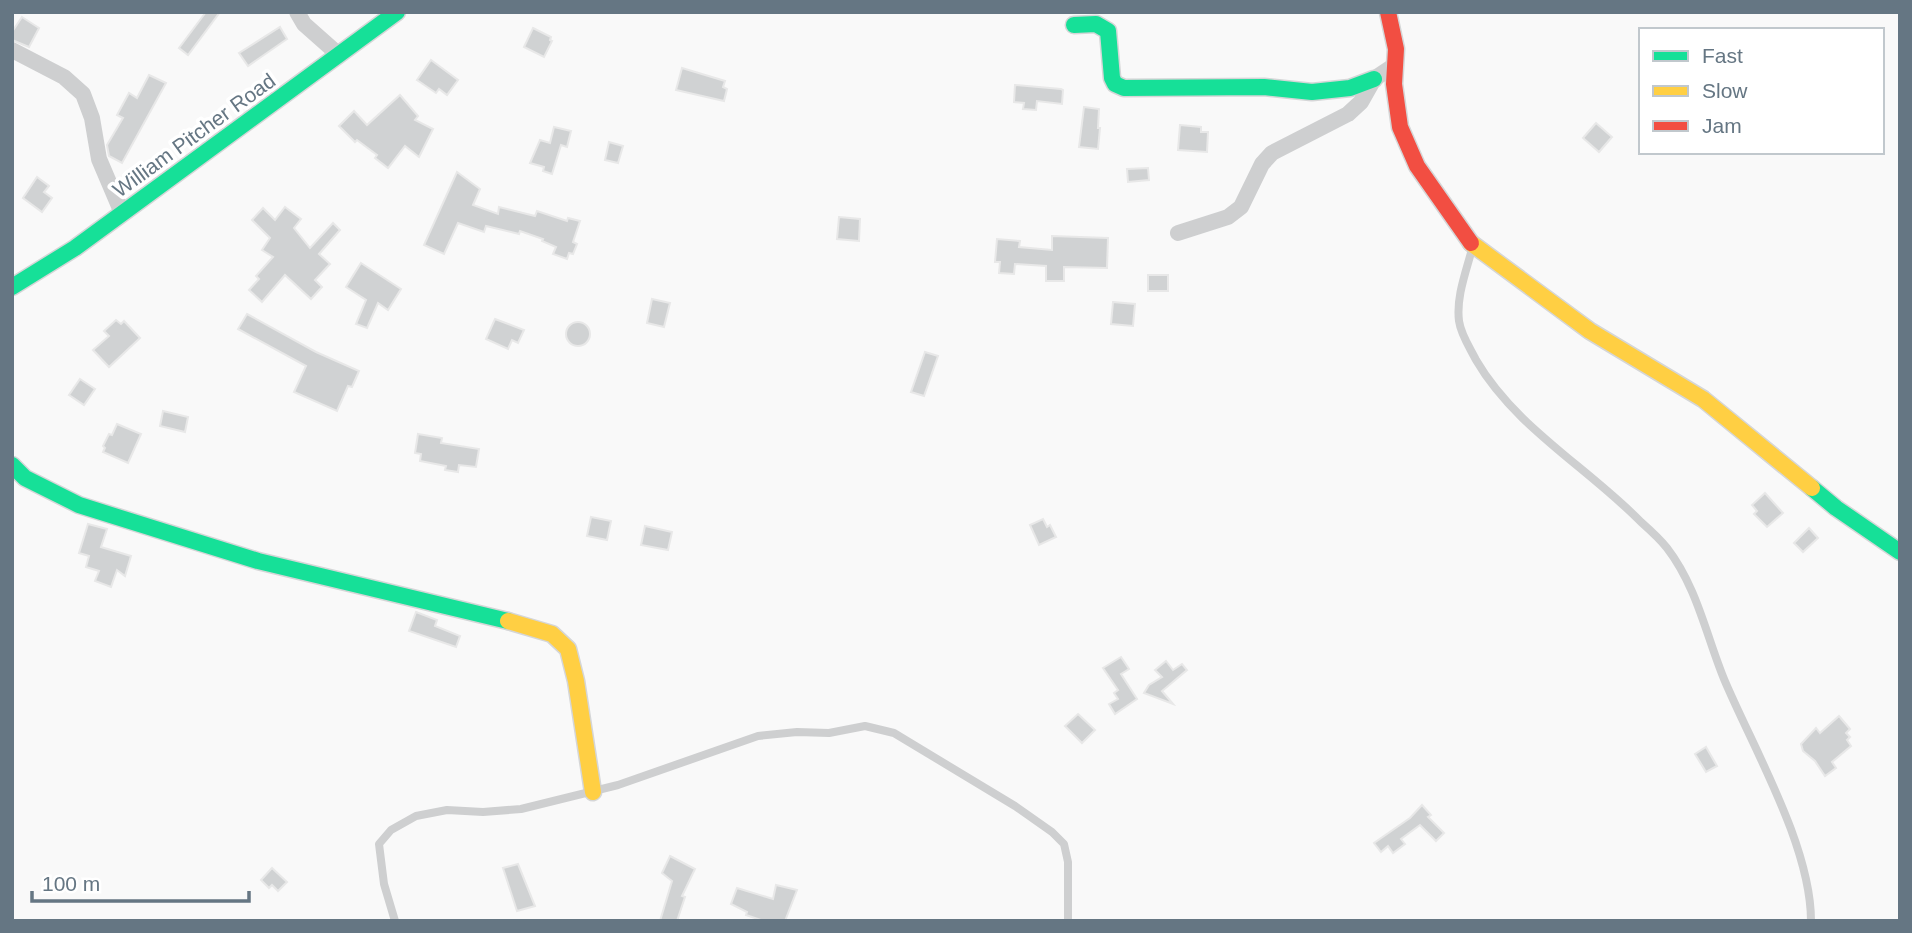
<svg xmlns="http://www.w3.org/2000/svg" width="1912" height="933" viewBox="0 0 1912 933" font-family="Arial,sans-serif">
<rect width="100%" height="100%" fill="#f9f9f9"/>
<g fill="#d0d2d3" stroke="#e8e8e8" stroke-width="2">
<path d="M206,12h14l-32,43 -9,-7z"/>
<path d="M22,17l17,11 -10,19 -17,-7v-8z"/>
<path d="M280,27l7,12 -39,27 -9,-13z"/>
<path d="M533,28l18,9 -1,3 2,1 -8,16 -20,-10z"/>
<path d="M431,60l27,20 -11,15 -8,-6 -3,4 -19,-13z"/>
<path d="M682,68l43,13 -2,6 4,2 -3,12 -48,-11z"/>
<path d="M149,75l17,8 -44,80 -13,-7 -2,-11 16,-27 -6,-3 12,-22 8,5z"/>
<path d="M1015,85l46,4 2,1 -1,14 -25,-3 -1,9 -13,-1 1,-6 -10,-1z"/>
<path d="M400,95l18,21 -3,4 18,9 -14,28 -14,-11 -17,22 -13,-10 2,-3 -20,-15 -2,2 -16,-16 15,-15 13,14z"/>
<path d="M1084,107l15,2 -1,19h2l-2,21 -19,-2z"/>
<path d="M1596,123l16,14 -13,15 -16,-14z"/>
<path d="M1180,125l21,2v5h7l-1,20 -29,-2z"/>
<path d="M554,127l17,4 -4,16 -6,-2 -9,29 -9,-3 1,-4 -14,-4 10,-23 10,3z"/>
<path d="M609,142l14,4 -5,17 -13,-3z"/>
<path d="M1148,168l1,12 -21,2 -1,-13z"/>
<path d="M457,172l23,17 -7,16 25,9 1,-7 36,9 2,-5 30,10 1,-3 12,3 -7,21 4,2 -4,10 -4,-1 -2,6 -14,-5 3,-7 -14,-6 1,-2 -23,-8 -1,3 -33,-8 -2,6 -26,-9 -14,31 -20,-9z"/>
<path d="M37,177l12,9 -5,6 8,6 -10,14 -19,-14z"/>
<path d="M285,207l16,12 -7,9 16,20 23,-25 7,7 -21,24 11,10 -15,16 7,7 -11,12 -26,-24 -23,27 -13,-12 10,-11 -3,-3 17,-19 -11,-7 8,-12 -18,-18 11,-12 12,12z"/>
<path d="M839,217l21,2 -1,22 -22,-2z"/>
<path d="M1052,236l56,2 -1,30 -43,-1v14h-18v-15l-31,-2 -1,10 -15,-1 1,-11h-5l2,-23 23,2 -1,6 33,3z"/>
<path d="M361,263l40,26 -13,21 -10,-7 -11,25 -11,-4 10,-24 -20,-13z"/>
<rect x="1148" y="275" width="20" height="16"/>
<path d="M652,299l18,4 -6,24 -17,-4z"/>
<path d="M1113,302l22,2 -2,22 -22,-2z"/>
<path d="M247,314l69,38 43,19 -7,16 -4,-1 -11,25 -43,-19 12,-26 -68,-37z"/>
<path d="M495,319l29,11 -6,13 -6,-3 -4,9 -22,-10z"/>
<path d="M116,320l5,4 3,-3 16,17 -31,29 -16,-17 16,-14 -5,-5z"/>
<circle cx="578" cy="334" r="12"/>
<path d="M925,352l13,4 -14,40 -13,-4z"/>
<path d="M80,379l15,10 -11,16 -15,-10z"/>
<path d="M163,411l25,6 -3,15 -25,-6z"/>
<path d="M117,424l24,10 -13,29 -25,-11 2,-4 -2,-2 6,-12 3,1z"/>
<path d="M418,434l24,4 -1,5 38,6 -3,18 -17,-2 -1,7 -13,-2 1,-4 -26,-5 1,-7 -6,-1z"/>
<path d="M1765,493l18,20 -16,14 -13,-13 3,-3 -5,-6z"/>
<path d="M591,517l20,4 -4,19 -20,-4z"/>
<path d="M1043,519l4,8 3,-2 6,12 -17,8 -9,-20z"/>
<path d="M88,524l19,5 -6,18 30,9 -6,20 -8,-6 -6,17 -16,-6 4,-10 -13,-4 3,-11 -10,-3z"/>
<path d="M645,526l27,6 -4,18 -27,-5z"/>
<path d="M1809,528l9,10 -15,14 -9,-9z"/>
<path d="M416,612l21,8 -2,6 25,10 -4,11 -47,-16z"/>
<path d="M1121,657l8,12 -8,5 16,25 -22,15 -6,-10 9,-5 -4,-6 4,-3 -15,-22z"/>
<path d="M1166,661l7,9 9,-6 5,6 -25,21 11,13 -29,-11 5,-8 13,-8 -7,-7z"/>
<path d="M1078,714l17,16 -13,13 -17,-17z"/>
<path d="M1839,716l11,13 -4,4 4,4 -3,3 4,6 -19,16 4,6 -11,8 -10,-15 -12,-10 -2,-7 15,-16 4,5z"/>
<path d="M1706,747l11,19 -11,6 -11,-18z"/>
<path d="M1422,805l9,10 -3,2 16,16 -8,8 -16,-16 -19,14 4,5 -12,9 -5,-7 -7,6 -7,-9 36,-25z"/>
<path d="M670,856l25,13 -13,27 3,1 -8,24h-17l12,-40 -10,-8z"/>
<path d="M518,864l17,42 -18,5 -14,-43z"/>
<path d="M272,868l15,14 -9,9 -6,-6 -3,3 -8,-8z"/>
<path d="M776,885l21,5 -12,31h-21l-18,-6 1,-3 -16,-8 6,-16 36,11z"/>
</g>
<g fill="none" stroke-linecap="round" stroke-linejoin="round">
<g stroke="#d5d6d7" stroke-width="19">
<g id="fast">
<path d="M1074,25l22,-1 12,7 4,47 3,6 9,4 140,-1 48,5 38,-4 24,-9"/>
<path d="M12,287l63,-39 322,-236"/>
<path d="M12,465l13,13 54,27 179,56 250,60"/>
<path d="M1812,488l24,20 64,44"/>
</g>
</g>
<g stroke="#d5d6d7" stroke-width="19">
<g id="slow">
<path d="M1471,243l119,88 113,68 109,89"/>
<path d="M508,621l44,13 16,15 8,32 17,111"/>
</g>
</g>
<g stroke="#d5d6d7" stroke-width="19">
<path id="jam" d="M1388,12l8,37 -2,35 6,43 17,39 54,77"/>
</g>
<g stroke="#cecfd0" stroke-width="8">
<path d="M1472,249c-6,23 -16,48 -13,72 2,14 11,27 17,39 39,67 111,107 165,162 9,8 19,17 26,26 30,39 39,87 57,131 29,69 87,167 87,242"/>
<path d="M395,921l-11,-37 -5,-40 12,-14 25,-14 31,-6 36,2 38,-3 97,-24 140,-49 39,-4 32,1 36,-7 29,7 121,73 37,26 12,12 4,18v59"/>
</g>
<g stroke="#cecfd0" stroke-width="16">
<path d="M297,12l7,12 35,31"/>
<path d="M12,50l52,27 19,17 9,24 7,41 23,54"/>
<path d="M1178,233l50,-16 13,-10 21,-43 10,-11 76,-39 13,-12 13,-23 21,-14"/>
</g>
<use href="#fast" stroke="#16e098" stroke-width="16"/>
<use href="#slow" stroke="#ffcf43" stroke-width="16"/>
<use href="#jam" stroke="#f24e42" stroke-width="16"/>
</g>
<g text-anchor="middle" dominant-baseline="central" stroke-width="7" stroke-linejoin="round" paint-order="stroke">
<g font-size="21" fill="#657683" stroke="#fff">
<text transform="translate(194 135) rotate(-36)">William Pitcher Road</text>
</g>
</g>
<rect width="1912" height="933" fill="none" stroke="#657683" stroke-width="28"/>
<rect x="1639" y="28" width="245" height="126" fill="#ffffff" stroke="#c1c8cd" stroke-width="2"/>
<rect x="1653" y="51" width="35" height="10" fill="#16e098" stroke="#c1c8cd" stroke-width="2"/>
<text x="1702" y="63" font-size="21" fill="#657683">Fast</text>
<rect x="1653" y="86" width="35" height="10" fill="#ffcf43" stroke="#c1c8cd" stroke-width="2"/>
<text x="1702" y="98" font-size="21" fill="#657683">Slow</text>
<rect x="1653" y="121" width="35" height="10" fill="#f24e42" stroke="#c1c8cd" stroke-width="2"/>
<text x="1702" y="133" font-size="21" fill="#657683">Jam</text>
<path d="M32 891v10h217v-10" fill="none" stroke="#657683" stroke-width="3.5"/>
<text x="42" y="891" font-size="21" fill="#657683" stroke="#ffffff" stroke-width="5" paint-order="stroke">100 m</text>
</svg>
